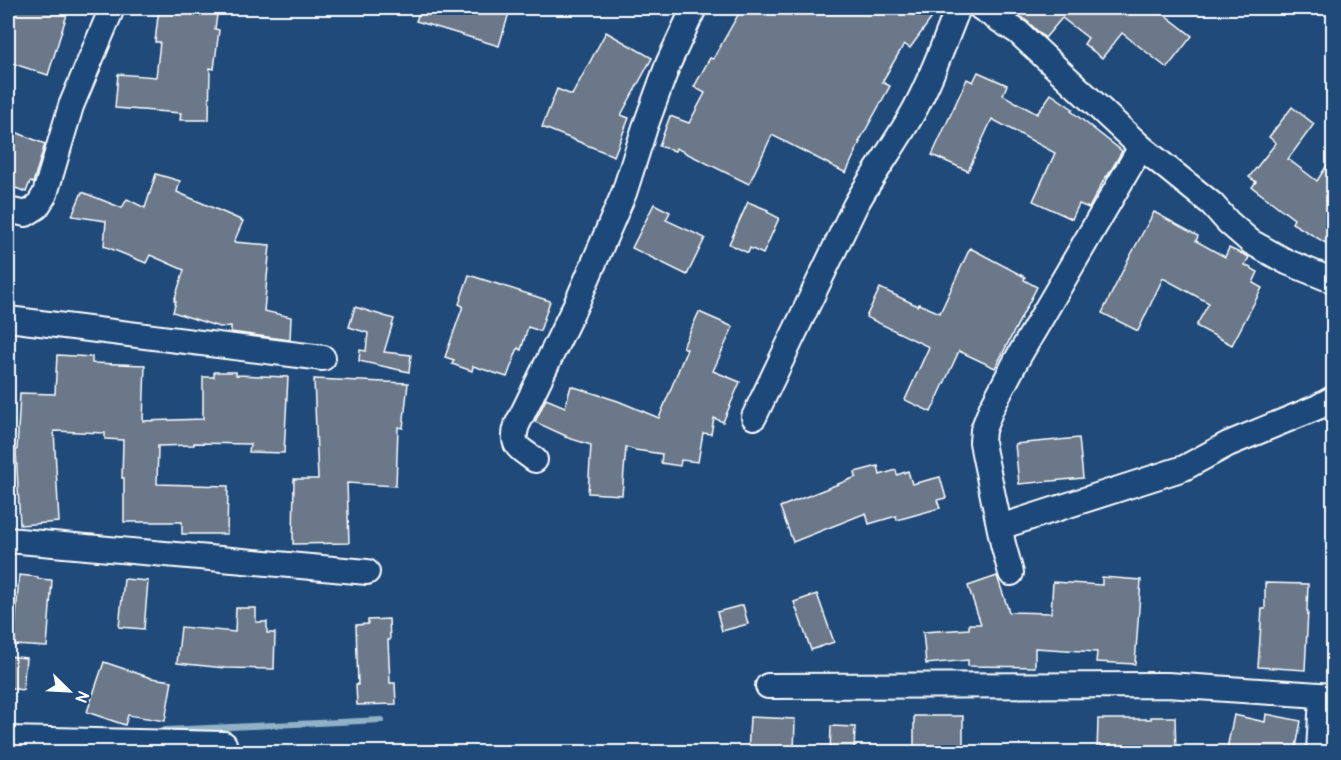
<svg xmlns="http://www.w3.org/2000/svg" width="1341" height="760" viewBox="0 0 1341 760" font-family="Pangolin,sans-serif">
<rect width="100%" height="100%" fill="#1f4a7a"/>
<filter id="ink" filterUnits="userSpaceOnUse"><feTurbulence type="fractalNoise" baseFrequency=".0167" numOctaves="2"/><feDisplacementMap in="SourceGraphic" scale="12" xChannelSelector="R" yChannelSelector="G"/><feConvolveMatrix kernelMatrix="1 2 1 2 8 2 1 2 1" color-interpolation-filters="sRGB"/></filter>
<g filter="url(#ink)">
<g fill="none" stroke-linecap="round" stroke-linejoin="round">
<path stroke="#90b1c6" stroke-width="6" d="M159,735l6,-5 217,-10"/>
</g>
<g fill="#6b7889" stroke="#fff" stroke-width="1.5">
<path d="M8,8h61l-21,67 -40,-13z"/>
<path d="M159,8h59l-3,21 4,1 -5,39 -4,-1 -1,52h-29l1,-7 -66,-5 3,-34 38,3 4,-35h-5z"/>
<path d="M421,8h68l20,5 -10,33 -83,-25z"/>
<path d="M742,8h197l-29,40 -6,-4 -22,38 8,4 -31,56h1l-14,31 -74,-38 -23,49 -73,-36 -1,3 -16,-5 11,-30 19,7 16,-30 -11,-6 16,-29 3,1z"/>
<path d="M1009,8h147l36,28 -25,32 -45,-35 -20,25 -18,-14 4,-6 -26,-20 -17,20 -17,-16z"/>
<path d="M606,32l46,26 -31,57 8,3 -15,38 -72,-29 15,-38 15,6z"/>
<path d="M978,72l29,13 -4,10 34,19 14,-20 22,15 -2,2 51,40 -15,26 -1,-1 -17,32 -10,-4 -7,15 -39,-18 22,-48 -63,-34 -24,52 -36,-16 35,-76 6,3z"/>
<path d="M1292,107l22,17 -26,35 29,22 17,-27v94l-42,-25 2,-4 -42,-32 4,-5 -7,-5 27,-34 -7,-6z"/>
<path d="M8,129l37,15 -12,39 -3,-1 -4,10 -18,-7z"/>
<path d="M156,174l24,7 -3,11 66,29 -9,21 36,3 -6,66 27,6 -1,23 -59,-8v-6l-12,1 -46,-15 3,-11h-2l10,-31 -34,-15 -4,8 -42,-17 2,-25 -34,-5 10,-24 40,16 5,-9 18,9z"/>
<path d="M748,202l20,8 -1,2 12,6 -16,36 -13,-6 -2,5 -19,-9z"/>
<path d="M654,204l16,8 -4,8 39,18 -18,37 -55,-27z"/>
<path d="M1154,212l44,24 -2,5 29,16 4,-9 20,9 -4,8 13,7 -5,11 9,5 -30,57 -36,-19 13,-23 -46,-25 -25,53 -36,-18 26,-53z"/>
<path d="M970,248l55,29 -1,3 13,7 -42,81 -36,-17 -28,61 -26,-12 24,-53 -63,-30 14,-29 38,18 1,-2 21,9z"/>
<path d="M469,275l81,26 -10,30 -12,-4 -7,23 -3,-2 -11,29 -34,-11 -1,5 -20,-7 2,-4 -9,-3 18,-51 -4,-2z"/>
<path d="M355,307l39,12 -10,33 27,3 -2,17 -50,-11 1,-11 6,1 2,-18 -19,-6z"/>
<path d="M699,312l34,15 -20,44 27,11 -17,40 -9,-4 -3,16 -8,-1 -5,29 -17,-2 -1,6 -19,-3 1,-9 -27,-4 -9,-3 -4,48 -34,-2 3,-48 -26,-8 1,-1 -31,-14 11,-23 19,8 6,-21 47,15 41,17 28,-69 -4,-2z"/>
<path d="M57,355l35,2v6l53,2 -2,56 60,-2v-42h11v-5h22v3l52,2 -4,76 -35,-1 1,-8 -56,-1v2l-36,1 -1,38 71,2 -1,48h-45v-12h-58v-44h-2l1,-38 -18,-1v-6l-51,-2 5,91 -39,3 -4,-75h1l3,-57 35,1z"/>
<path d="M314,379l94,4 -5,45 -5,-1 -2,59 -49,-3 2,60 -56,1 1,-65h24z"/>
<path d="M1079,438l4,40 -64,6 -4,-40z"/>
<path d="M878,466l2,9 16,-5 1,5 11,-4 4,13 28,-7 6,21 -9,2 3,8 -43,12 -1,-4 -27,8 -3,-11 -73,29 -13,-35 76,-30 -1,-5z"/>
<path d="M19,575l19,2v2l14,1 -5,67 -33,-2z"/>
<path d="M997,576l12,36 42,1 2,-31 49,3v-8l39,3 -6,84 -39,-2 1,-10 -62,-4v19l-67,-1v-6l-42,4 -3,-32 46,-3v-5h12l-13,-38z"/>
<path d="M124,579l24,2 -4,48 -25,-2z"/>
<path d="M1265,583l43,1 -1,27h1l-3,59 -47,-3 4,-58h3z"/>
<path d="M817,594l17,48 -23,8 -17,-48z"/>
<path d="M743,605l5,19 -26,7 -5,-19z"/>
<path d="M236,608h20v14h11v11h8l-1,36 -49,-1 -48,-5 4,-36 54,5z"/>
<path d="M389,619l1,21h-2l2,43h5l1,21 -39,1 -1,-20h2l-2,-60 12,-1v-4z"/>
<path d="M8,656l18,2 -3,32 -15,-2z"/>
<path d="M104,662l47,16 21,3 -7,40 -37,-6 -3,10 -38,-13z"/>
<path d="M1266,714l35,7 -6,32h-69l8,-38 31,7z"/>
<rect x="914" y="716" width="49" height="37"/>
<path d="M750,717l45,2 -1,34h-46z"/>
<path d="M1151,717h24l1,36h-79l1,-34h53z"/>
<path d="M831,726l24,1 -1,26h-24z"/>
</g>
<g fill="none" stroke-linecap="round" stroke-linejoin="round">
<g stroke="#fff" stroke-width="28">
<g id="minor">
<path d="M981,8l37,24 123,115 71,57 16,18 23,20 36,20 47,19"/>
<path d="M8,210l18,4 11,-7 8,-13 26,-88 41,-98"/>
<path d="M8,319l315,39"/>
<path d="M754,417l101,-211c19,-34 43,-65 61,-99 17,-32 29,-66 42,-99"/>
<path d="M535,460c-15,-12 -25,-13 -18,-35l61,-125 46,-107 21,-66 23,-63 26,-56"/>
<path d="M1000,527l184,-59 44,-24 90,-37 16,-9"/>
<path d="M8,540l359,32"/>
<path d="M1011,573l-8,-29 -19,-91 -2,-11 1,-12 8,-21 25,-48 125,-214"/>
<path d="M768,686l399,-1 167,11"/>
<path d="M8,739l216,5"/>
<path d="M1319,752l3,-56"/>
</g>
</g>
<use href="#minor" stroke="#1f4a7a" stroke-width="24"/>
</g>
</g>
<rect width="1341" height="760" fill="none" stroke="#1f4a7a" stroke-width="30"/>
<rect x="15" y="15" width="1311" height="730" fill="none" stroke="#fff" stroke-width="2" filter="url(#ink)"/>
<g transform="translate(69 691) rotate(114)" stroke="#1f4a7a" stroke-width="4.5" paint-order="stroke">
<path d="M0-4.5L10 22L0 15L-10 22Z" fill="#ffffff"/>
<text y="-9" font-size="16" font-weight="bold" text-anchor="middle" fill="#ffffff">N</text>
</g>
</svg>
